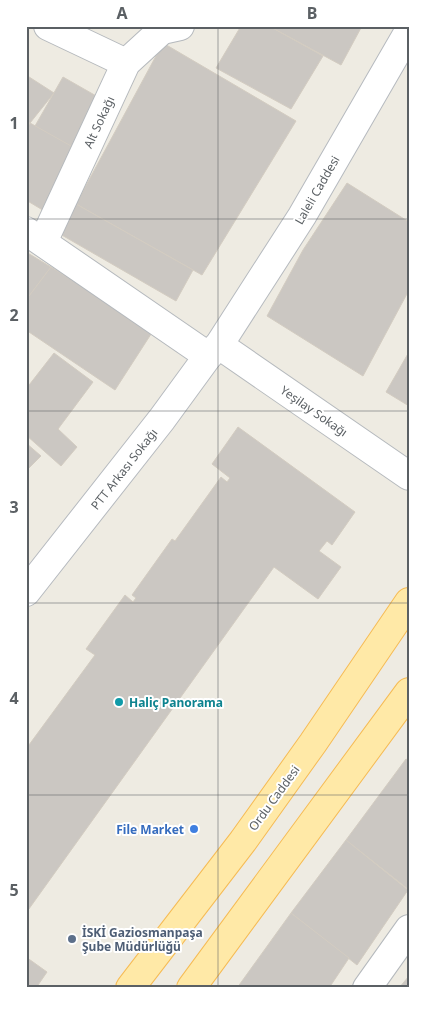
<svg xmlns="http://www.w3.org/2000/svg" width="435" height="1014" viewBox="0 0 435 1014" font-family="'Noto Sans',sans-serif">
<rect width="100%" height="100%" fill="#eeebe2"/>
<g fill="#cbc7c2" stroke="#d3ccc1">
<path d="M241,26h28l54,30 -32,53 -75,-41z"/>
<path d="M269,26h93l-21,39z"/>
<path d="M163,43l133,78 -94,154 -126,-71z"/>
<path d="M26,75l28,18 -24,30 -4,-2z"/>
<path d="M63,77l42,24 -28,49 -42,-24z"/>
<path d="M30,123l50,28 -34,61 -20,-12v-71z"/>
<path d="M347,183l62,39v68l-46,86 -96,-60 36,-66z"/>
<path d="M76,204l117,66 -17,31 -116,-67z"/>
<path d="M26,252l25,15 -25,33z"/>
<path d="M51,267l102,64 -38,59 -89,-60v-30z"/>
<path d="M409,352v54l-23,-14z"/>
<path d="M54,353l39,29 -35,47 19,18 -16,19 -35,-31v-46z"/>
<path d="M238,427l117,85 -23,33 -5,-4 -8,10 22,16 -23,32 -44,-32 -248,346v-164l69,-94 -9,-6 39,-54 8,7 3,-4 -4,-3 40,-56 3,2 46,-64 6,5 3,-4 -18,-14z"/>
<path d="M26,443l15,13 -15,15z"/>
<path d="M406,759l3,2 -1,128 -62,-49z"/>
<path d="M346,840l62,50 -51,75 -66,-52z"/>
<path d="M291,913l58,45 -20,30h-92z"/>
<path d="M26,957l21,15 -11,16h-10z"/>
<path d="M409,976v12h-10z"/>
</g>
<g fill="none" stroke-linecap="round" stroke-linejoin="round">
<g stroke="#b5b9bd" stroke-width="30">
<g id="street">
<path d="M48,26l78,37"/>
<path d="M26,231l182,125"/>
<path d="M43,242l83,-179 36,-33 18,-4"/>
<path d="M219,345l190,131"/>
<path d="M367,988l42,-59"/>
</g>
</g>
<g stroke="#b6babf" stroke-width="30">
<path id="secondary" d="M26,592l136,-173 46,-63 11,-11 83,-129 107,-185"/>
</g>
<g stroke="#f6bb54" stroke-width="30">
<g id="primary">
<path d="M130,988l113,-147 70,-98 96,-141"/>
<path d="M191,988l218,-296"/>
</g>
</g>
<use href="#street" stroke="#fff" stroke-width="28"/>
<use href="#secondary" stroke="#fff" stroke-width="28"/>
<use href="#primary" stroke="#ffe9a7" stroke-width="28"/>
</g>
<path fill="none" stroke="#5b6064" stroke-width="1" stroke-opacity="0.55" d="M218,26v962M26,219h383M26,411h383M26,603h383M26,795h383"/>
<circle fill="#0f9aa8" stroke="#fff" stroke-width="2" cx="119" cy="702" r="5"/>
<circle fill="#3f7fe0" stroke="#fff" stroke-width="2" cx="194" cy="829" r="5"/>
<circle fill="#5c6f8a" stroke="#fff" stroke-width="2" cx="72" cy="939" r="5"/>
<g text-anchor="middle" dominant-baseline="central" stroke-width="4" stroke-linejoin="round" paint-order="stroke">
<g font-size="12" fill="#5b6064" stroke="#fff">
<text transform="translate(99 122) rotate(-65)">Alt Sokağı</text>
<text transform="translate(317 190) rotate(-60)">Laleli Caddesi</text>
<text transform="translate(314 411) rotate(35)">Yeşilay Sokağı</text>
<text transform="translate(124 469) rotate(-52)">PTT Arkası Sokağı</text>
<text transform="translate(274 798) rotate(-54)">Ordu Caddesi</text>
</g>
<g font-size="12" font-weight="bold" fill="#0d838f" stroke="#fff" text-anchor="start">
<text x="129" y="702">Haliç Panorama</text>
</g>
<g font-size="12" font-weight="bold" fill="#366cbe" stroke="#fff" text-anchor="end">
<text x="184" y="829">File Market</text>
</g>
<g font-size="12" font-weight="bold" fill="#4e5e75" stroke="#fff" text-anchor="start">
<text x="82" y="932">İSKİ Gaziosmanpaşa<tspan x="82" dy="14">Şube Müdürlüğü</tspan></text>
</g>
</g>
<rect width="435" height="1014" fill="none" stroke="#ffffff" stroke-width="55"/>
<rect x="28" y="28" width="380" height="958" fill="none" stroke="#5b6064" stroke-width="2"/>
<g font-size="16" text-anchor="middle" font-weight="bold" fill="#5b6064">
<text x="122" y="19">A</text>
<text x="312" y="19">B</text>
<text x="14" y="129">1</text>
<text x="14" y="321">2</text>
<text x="14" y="513">3</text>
<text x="14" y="704">4</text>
<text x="14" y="896">5</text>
</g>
</svg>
